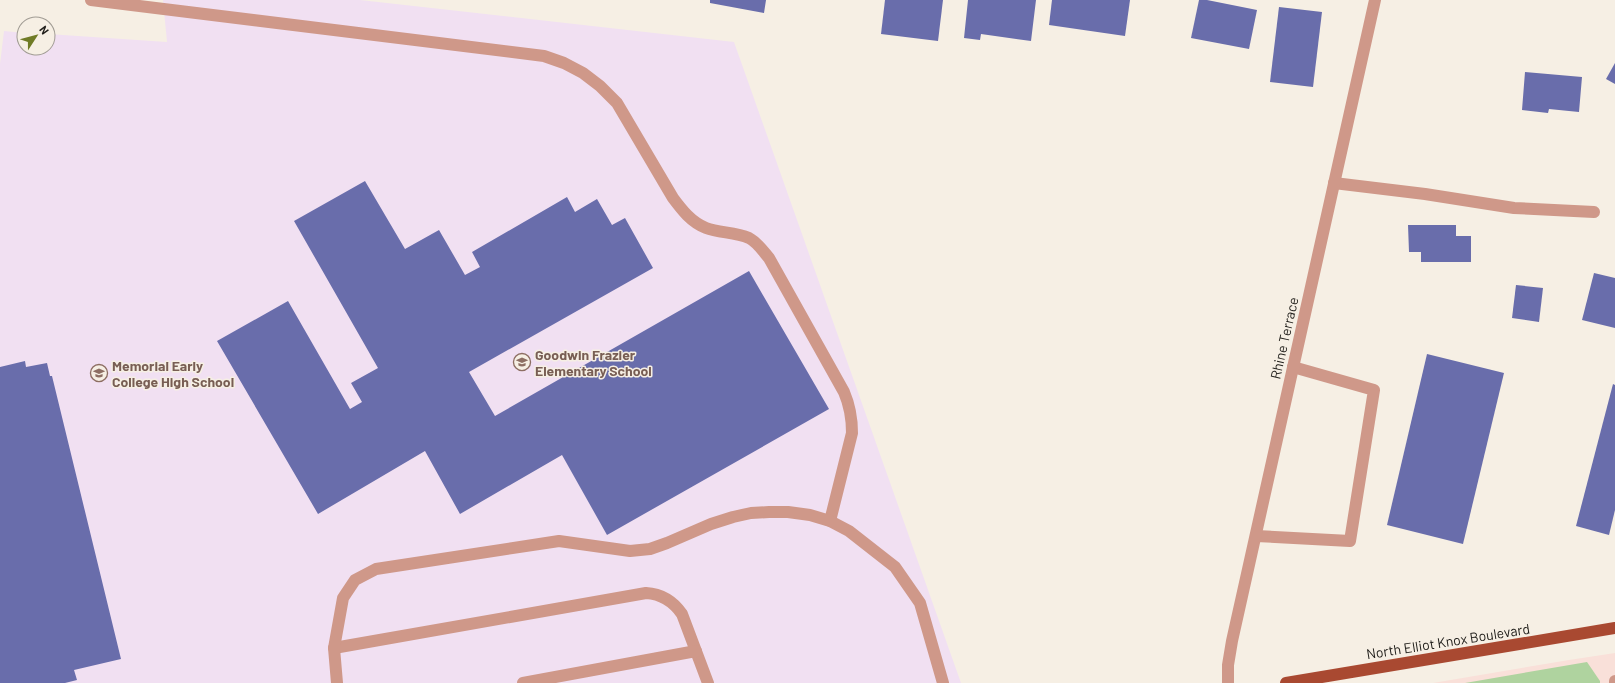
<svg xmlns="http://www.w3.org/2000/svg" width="1615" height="683" viewBox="0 0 1615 683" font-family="Barlow,sans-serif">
<rect width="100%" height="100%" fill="#f6efe4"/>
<path fill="#f9e0d9" d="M1615,653v30h-182l136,-23z"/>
<path fill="#f1e0f2" d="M163,0h197l374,42 227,641h-961v-619l4,-33 20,2v15h24v-14l119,8z"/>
<path fill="#afd39f" d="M1587,662l13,19v2h-135z"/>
<g fill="#696dab">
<path d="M710,0h56l-2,13 -54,-10z"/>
<path d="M885,0h58l-5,41 -57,-7z"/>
<path d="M968,0h68l-5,41 -50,-7 -1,6 -16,-2z"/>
<path d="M1052,0h78l-5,36 -76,-11z"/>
<path d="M1199,0h8l50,10 -8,39 -58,-11z"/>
<path d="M1279,7l43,5 -9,75 -43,-5z"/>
<path d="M1615,63v21l-9,-5z"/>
<path d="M1525,72l57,5 -3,35 -30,-3 -1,4 -26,-3z"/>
<path d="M365,181l40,68 34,-19 26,45 15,-8 -8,-15 95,-55 8,15 22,-13 15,26 13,-7 28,50 -184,104 26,44 254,-145 80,138 -222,126 -45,-80 -102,59 -35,-63 -107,63 -101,-173 71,-40 62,108 12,-7 -11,-19 27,-15 -84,-147z"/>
<path d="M1408,225h48v11h15v26h-50v-10h-12z"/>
<path d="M1594,273l21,5v50l-33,-8z"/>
<path d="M1516,285l27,3 -4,34 -27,-4z"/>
<path d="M1427,354l77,19 -41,171 -76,-19z"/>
<path d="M25,361l1,6 21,-4 3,13h2l69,283 -47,11 3,10 -12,3h-65v-316z"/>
<path d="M1613,384l2,1v125l-6,25 -33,-9z"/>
</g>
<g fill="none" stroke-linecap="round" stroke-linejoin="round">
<g stroke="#cf9889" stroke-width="12">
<path d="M91,0l453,56 20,7 19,10 17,13 17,17 56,95c9,12 18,24 33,30 13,5 29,4 43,10 8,4 14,13 20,20l75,134c6,14 8,26 8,41l-22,88"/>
<path d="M1334,183l91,11 89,14 80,4"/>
<path d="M1256,536l94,5 24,-151 -81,-23"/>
<path d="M334,648l312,-55c16,1 27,8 36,21l26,69"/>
<path d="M337,683l-3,-35 9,-50 12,-18 21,-11 183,-28 71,10 20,-2 17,-6 44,-19 22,-7 18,-4 18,-1h19l22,3 20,6 19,10 46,36 25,36 23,80"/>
<path d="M523,683l173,-32"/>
<path d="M1228,683v-18l4,-24 143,-641"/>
<path d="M1615,683v-2"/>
</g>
<path stroke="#a94931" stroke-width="12" d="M1286,683l329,-55"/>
</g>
<defs>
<g id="school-ring" transform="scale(0.9)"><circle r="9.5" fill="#f6efe4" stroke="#8d6e63" stroke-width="1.5"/><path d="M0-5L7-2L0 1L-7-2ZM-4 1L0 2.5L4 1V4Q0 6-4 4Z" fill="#8d6e63"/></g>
</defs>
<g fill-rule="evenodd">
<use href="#school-ring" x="522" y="362"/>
<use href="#school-ring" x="99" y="373"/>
</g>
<g text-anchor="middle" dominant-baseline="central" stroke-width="3" stroke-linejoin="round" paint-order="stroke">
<g font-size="14" fill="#22201c" stroke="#f6efe4">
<text transform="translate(1284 338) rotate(-77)">Rhine Terrace</text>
<text transform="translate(1448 641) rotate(-9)">North Elliot Knox Boulevard</text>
</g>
<g font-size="14" font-weight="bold" fill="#785e54" stroke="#f6efe4" text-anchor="start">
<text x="535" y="354">Goodwin Frazier<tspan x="535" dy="16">Elementary School</tspan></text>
<text x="112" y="365">Memorial Early<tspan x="112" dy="16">College High School</tspan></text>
</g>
</g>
<g transform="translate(36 36) rotate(54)"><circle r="19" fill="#f6efe4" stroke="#a19c94"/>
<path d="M0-3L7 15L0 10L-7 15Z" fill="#707b26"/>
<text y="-6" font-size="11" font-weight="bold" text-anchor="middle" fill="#22201c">N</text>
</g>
</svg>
